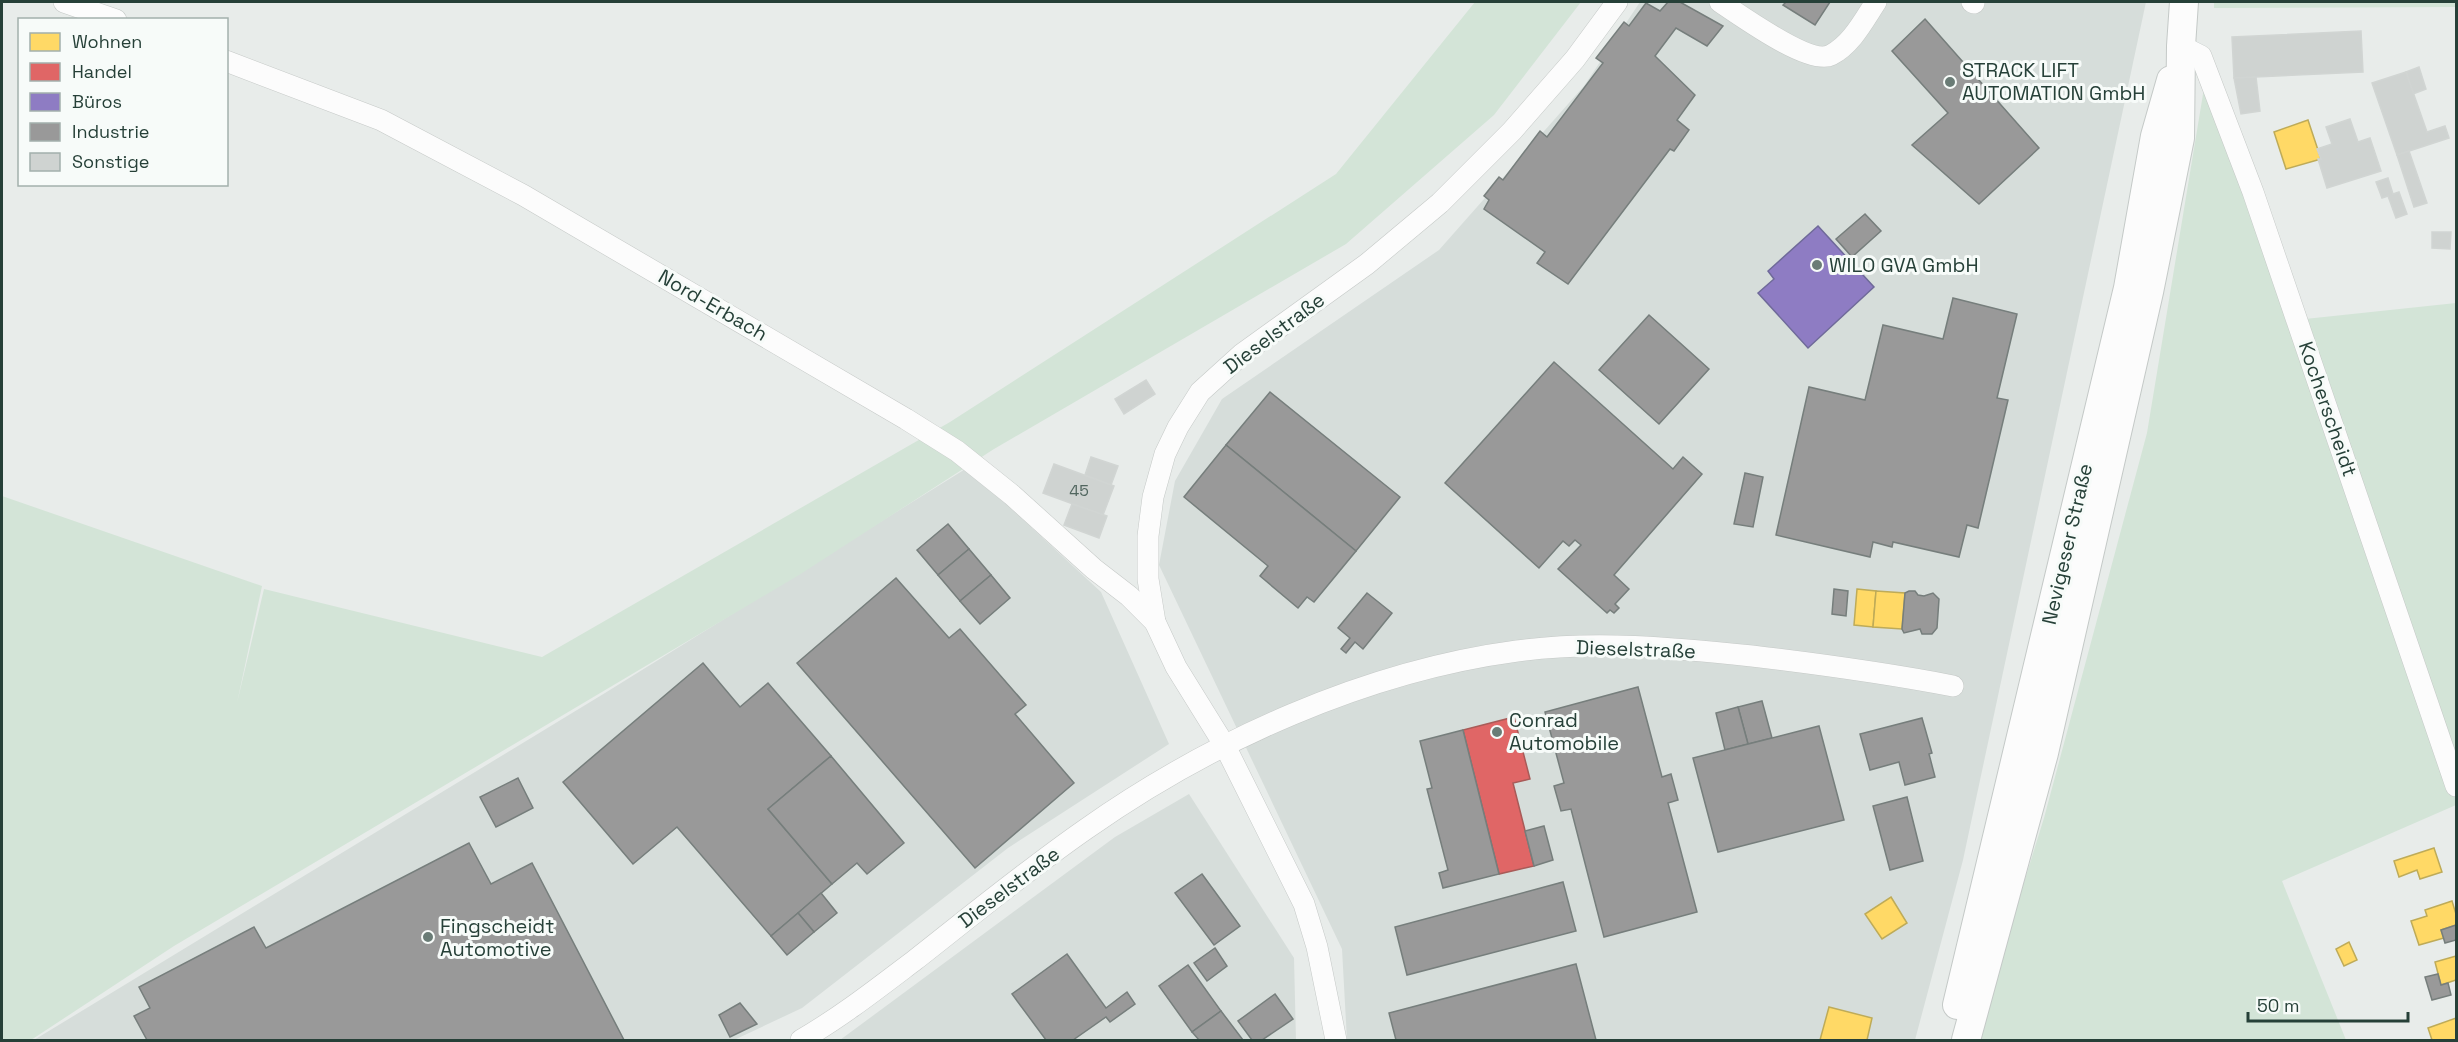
<svg xmlns="http://www.w3.org/2000/svg" width="2458" height="1042" viewBox="0 0 2458 1042" font-family="'Space Grotesk',sans-serif">
<rect width="100%" height="100%" fill="#e8ecea"/>
<g fill="#d6ddda">
<path d="M1640,2h506l-183,858 -48,180h-568l-5,-91 -183,-384 16,-84 47,-82 217,-149 145,-164z"/>
<path d="M967,468l134,124 68,152 -161,104 -206,160 -68,32h-700l571,-347z"/>
<path d="M1189,794l105,164 2,82h-456l275,-203z"/>
</g>
<g fill="#d3e4d7">
<path d="M1475,2h106l-87,113 -148,129 -352,205 -195,126 -625,371 -143,94h-29v-544l260,90 -25,117 27,-114 278,68 408,-235 386,-248z"/>
<path d="M2214,2h242v5l-242,1z"/>
<path d="M2206,76l99,243 151,-16v502l-174,76 64,159h-371l69,-222 103,-385z"/>
</g>
<g fill="#ffd966" stroke="#beab58" stroke-width="1.5">
<path d="M2308,120l13,39 -35,10 -12,-37z"/>
<path d="M1857,589l19,2 -3,36 -19,-2z"/>
<path d="M1876,591l29,2 -3,36 -29,-2z"/>
<path d="M2434,848l8,24 -22,7 -3,-9 -18,7 -5,-16z"/>
<path d="M1891,897l16,26 -25,16 -17,-25z"/>
<path d="M2452,901l4,13v11l-15,5 3,8 -25,7 -8,-24 16,-5 -2,-6z"/>
<path d="M2349,942l8,18 -13,6 -8,-17z"/>
<path d="M2456,956v24l-15,5 -6,-23z"/>
<path d="M1829,1007l43,11 -5,22h-47z"/>
<path d="M2456,1018v22h-24l-4,-12z"/>
</g>
<path fill="#e06666" stroke="#a85b58" stroke-width="1.5" d="M1514,717l16,62 -17,4 21,83 -35,8 -36,-144z"/>
<path fill="#8e7cc3" stroke="#6f6a99" stroke-width="1.5" d="M1818,226l56,61 -66,61 -50,-55 16,-14 -6,-8z"/>
<g fill="#999" stroke="#767e7c" stroke-width="1.5">
<path d="M1668,2h12l43,24 -16,20 -31,-18 -21,28 40,39 -18,25 12,10 -15,21 -4,-2 -102,135 -31,-21 8,-11 -61,-43 5,-9 -5,-4 15,-19 4,3 37,-49 7,6 56,-74 -7,-5 28,-36 5,4 17,-23 14,8z"/>
<path d="M1786,2h44l-15,23 -32,-20z"/>
<path d="M1925,19l114,129 -60,56 -67,-59 36,-32 -56,-62z"/>
<path d="M1865,214l16,17 -29,26 -16,-18z"/>
<path d="M1953,298l64,16 -20,84 11,2 -30,128 -11,-3 -8,32 -66,-15 -1,5 -19,-5 -3,15 -94,-22 33,-148 56,13 18,-75 60,14z"/>
<path d="M1649,315l60,54 -50,55 -60,-54z"/>
<path d="M1554,362l119,107 10,-12 19,17 -88,101 15,14 -14,15 4,4 -5,5 -4,-3 -3,3 -49,-44 23,-24 -6,-5 -6,6 -6,-5 -24,27 -94,-85z"/>
<path d="M1270,392l130,105 -44,54 -130,-106z"/>
<path d="M1226,445l130,106 -42,51 -7,-5 -9,11 -38,-32 8,-10 -84,-69z"/>
<path d="M1745,473l18,4 -10,50 -19,-3z"/>
<path d="M948,524l21,25 -31,26 -21,-25z"/>
<path d="M969,549l22,26 -31,26 -22,-26z"/>
<path d="M991,575l19,23 -30,26 -20,-23z"/>
<path d="M896,578l53,60 11,-9 66,76 -11,9 59,69 -99,85 -178,-205z"/>
<path d="M1834,589l14,2 -2,25 -14,-2z"/>
<path d="M1909,591h6l3,4 6,1 9,-3 6,6 -2,29 -5,6h-10l-2,-5 -16,4 -2,-4 3,-36z"/>
<path d="M1367,593l25,20 -29,36 -8,-7 -9,11 -5,-4 9,-11 -12,-10z"/>
<path d="M703,663l37,44 28,-24 63,73 -63,53 64,75 -61,52 -94,-109 -44,37 -70,-82z"/>
<path d="M1638,687l24,90 9,-3 7,26 -10,3 29,109 -93,25 -33,-128 -10,2 -7,-25 10,-3 -19,-71z"/>
<path d="M1762,701l10,37 -24,6 -10,-37z"/>
<path d="M1738,707l10,37 -23,6 -9,-37z"/>
<path d="M1922,718l10,35 -3,1 6,23 -30,8 -6,-23 -29,8 -10,-36z"/>
<path d="M1819,726l25,94 -126,32 -25,-94z"/>
<path d="M1463,730l36,144 -56,14 -4,-15 9,-3 -21,-81 5,-1 -12,-47z"/>
<path d="M831,756l73,87 -37,31 -10,-11 -25,21 -64,-75z"/>
<path d="M518,778l15,30 -37,19 -16,-30z"/>
<path d="M1907,797l16,64 -33,9 -17,-64z"/>
<path d="M1544,826l9,34 -19,6 -9,-35z"/>
<path d="M469,843l22,41 41,-21 92,177h-477l-13,-24 16,-8 -11,-21 115,-60 12,21z"/>
<path d="M1202,874l38,52 -26,19 -39,-52z"/>
<path d="M1563,882l13,49 -169,44 -12,-48z"/>
<path d="M821,893l16,20 -23,19 -16,-19z"/>
<path d="M798,913l16,19 -27,23 -16,-19z"/>
<path d="M2456,925v15l-11,3 -4,-13z"/>
<path d="M1215,948l12,18 -20,15 -13,-18z"/>
<path d="M1067,954l39,54 21,-16 8,12 -25,18 -4,-5 -33,23h-27l-34,-46z"/>
<path d="M1576,964l20,76h-200l-7,-27z"/>
<path d="M1188,965l33,46 -29,21 -33,-46z"/>
<path d="M2438,974l3,11 7,-2 3,12 -19,5 -7,-23z"/>
<path d="M1275,994l18,25 -31,21h-10l-14,-19z"/>
<path d="M740,1003l17,21 -27,13 -11,-22z"/>
<path d="M1221,1011l22,29h-44l-7,-8z"/>
</g>
<g fill="#cfd3d1" stroke="#d1d5d3" stroke-width="1.5">
<path d="M2361,31l2,41 -129,6 -2,-41z"/>
<path d="M2419,67l7,22 -13,5 -7,-22z"/>
<path d="M2406,72l21,60 18,-6 4,12 -52,17 -25,-72z"/>
<path d="M2256,77l4,34 -19,3 -7,-36z"/>
<path d="M2350,119l8,23 12,-4 11,33 -54,17 -9,-29h3l-4,-10 15,-5 -6,-17z"/>
<path d="M2409,151l18,52 -13,4 -17,-52z"/>
<path d="M2388,178l5,16 6,-2 8,22 -11,4 -8,-22 -6,2 -6,-16z"/>
<path d="M2432,232h19l-1,17 -18,-1z"/>
<path d="M1146,380l9,14 -31,20 -9,-15z"/>
<path d="M1091,457l27,9 -7,19 -26,-10z"/>
<path d="M1054,464l60,22 -11,29 -60,-22z"/>
<path d="M1072,504l35,12 -8,22 -35,-13z"/>
</g>
<g fill="none" stroke-linecap="round" stroke-linejoin="round">
<g stroke="#c5c9c7" stroke-width="22">
<g id="minor">
<path d="M64,2l52,18"/>
<path d="M1720,2c20,13 90,64 111,53 21,-11 33,-35 45,-53"/>
<path d="M1972,2l2,1"/>
<path d="M2181,46l20,10 52,136 203,594"/>
<path d="M226,61l155,59 142,75 383,224 51,32 55,44 82,74 35,27 26,26"/>
<path d="M801,1040c40,-23 77,-52 114,-80 56,-44 112,-90 171,-131 125,-88 280,-158 431,-178 77,-11 158,-3 235,5 67,8 134,17 201,30"/>
<path d="M1336,1040l-19,-93 -13,-43 -79,-158 -49,-79 -21,-45 -7,-43v-43l5,-39 12,-43 13,-27 22,-35 42,-38 125,-90 73,-61 72,-72 63,-72 42,-57"/>
</g>
</g>
<g stroke="#c4c9c7" stroke-width="30">
<g id="secondary">
<path d="M1957,1005l171,-717 27,-152 16,-56"/>
<path d="M1966,1040l78,-287 105,-461 31,-154 1,-92 3,-44"/>
</g>
</g>
<use href="#minor" stroke="#fcfcfc" stroke-width="21"/>
<use href="#secondary" stroke="#fcfcfc" stroke-width="28"/>
</g>
<g fill="#6a7c76" stroke="#f7fbf9" stroke-width="2">
<circle cx="1950" cy="82" r="6"/>
<circle cx="1817" cy="265" r="6"/>
<circle cx="1497" cy="732" r="6"/>
<circle cx="428" cy="937" r="6"/>
</g>
<g text-anchor="middle" dominant-baseline="central" stroke-width="6" stroke-linejoin="round" paint-order="stroke">
<g font-size="16" fill="#51665f">
<text x="1079" y="490">45</text>
</g>
<g font-size="20" fill="#264038" stroke="#f7fbf9" text-anchor="start">
<text x="1962" y="70">STRACK LIFT<tspan x="1962" dy="23">AUTOMATION GmbH</tspan></text>
<text x="1829" y="265">WILO GVA GmbH</text>
<text x="1509" y="720">Conrad<tspan x="1509" dy="23">Automobile</tspan></text>
<text x="440" y="926">Fingscheidt<tspan x="440" dy="23">Automotive</tspan></text>
</g>
<g font-size="20" fill="#264038" stroke="#f7fbf9">
<text transform="translate(713 305) rotate(30)">Nord-Erbach</text>
<text transform="translate(1274 333) rotate(-37)">Dieselstraße</text>
<text transform="translate(2328 409) rotate(71)">Kocherscheidt</text>
<text transform="translate(2067 544) rotate(-77)">Nevigeser Straße</text>
<text transform="translate(1636 649) rotate(2)">Dieselstraße</text>
<text transform="translate(1009 887) rotate(-37)">Dieselstraße</text>
</g>
</g>
<rect width="2458" height="1042" fill="none" stroke="#264038" stroke-width="6"/>
<rect x="18" y="18" width="210" height="168" fill="#f7fbf9" stroke="#a3b0ac" stroke-width="1.5"/>
<rect x="30" y="33" width="30" height="18" fill="#ffd966" stroke="#a3b0ac" stroke-width="1.5"/>
<text x="72" y="48" font-size="18" fill="#264038">Wohnen</text>
<rect x="30" y="63" width="30" height="18" fill="#e06666" stroke="#a3b0ac" stroke-width="1.5"/>
<text x="72" y="78" font-size="18" fill="#264038">Handel</text>
<rect x="30" y="93" width="30" height="18" fill="#8e7cc3" stroke="#a3b0ac" stroke-width="1.5"/>
<text x="72" y="108" font-size="18" fill="#264038">Büros</text>
<rect x="30" y="123" width="30" height="18" fill="#999999" stroke="#a3b0ac" stroke-width="1.5"/>
<text x="72" y="138" font-size="18" fill="#264038">Industrie</text>
<rect x="30" y="153" width="30" height="18" fill="#cfd3d1" stroke="#a3b0ac" stroke-width="1.5"/>
<text x="72" y="168" font-size="18" fill="#264038">Sonstige</text>
<path d="M2248 1012v9h160v-9" fill="none" stroke="#264038" stroke-width="3"/>
<text x="2257" y="1012" font-size="18" fill="#264038" stroke="#f7fbf9" stroke-width="4.5" paint-order="stroke">50 m</text>
</svg>
